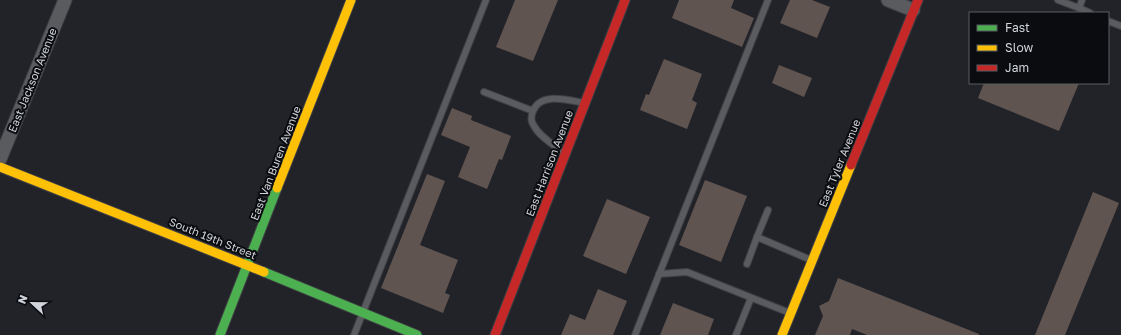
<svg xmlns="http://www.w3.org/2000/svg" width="1121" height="335" viewBox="0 0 1121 335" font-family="'Golos Text',sans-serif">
<rect width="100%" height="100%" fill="#222328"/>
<g fill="#605451">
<path d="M515,0h43l-25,61 -37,-14z"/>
<path d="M679,0h55l-3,8 23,10 -12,29 -70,-29z"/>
<path d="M790,0h22l18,7 -13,31 -37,-15z"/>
<path d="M664,59l38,15 -10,26 5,3 -10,26 -47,-19 6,-16 3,1z"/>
<path d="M779,65l33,13 -8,19 -32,-14z"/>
<path d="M984,83h95l-20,48 -81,-33z"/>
<path d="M452,108l20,8 -1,4 40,16 -9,24 -3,-1 -12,30 -29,-12 12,-30 -29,-12z"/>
<path d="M427,174l18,7 -25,64 38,15 -13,33 5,2 -7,18 -62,-25z"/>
<path d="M705,180l42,16 -26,66 -42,-17z"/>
<path d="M1093,192l26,11 -54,132h-30z"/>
<path d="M607,199l43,18 -24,57 -43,-18z"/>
<path d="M838,278l141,56v1h-112l-15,-6 -2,6h-35l8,-19 -4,-10 10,-5z"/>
<path d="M598,289l29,12 -14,34h-52l9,-21 15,6z"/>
<path d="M673,303l41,16 -6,16h-48z"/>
</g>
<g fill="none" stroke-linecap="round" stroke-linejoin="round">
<g stroke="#3f4045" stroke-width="8">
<g id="lane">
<path d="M1058,0l21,8 3,-8"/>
<path d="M1079,8l11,5"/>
<path d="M1108,21l13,5"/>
<path d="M484,92l49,19"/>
<path d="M564,153c-10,-8 -24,-16 -30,-27 -3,-4 -3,-10 -1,-15 8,-19 35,-11 51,-8"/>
<path d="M757,237l11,-27"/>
<path d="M747,264l10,-27 54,23"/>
<path d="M659,274l28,-2 103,41"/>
<path d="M354,335l132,-335"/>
<path d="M635,335l133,-335"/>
<path d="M736,335l15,-37"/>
</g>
</g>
<g stroke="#3f4045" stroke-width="15">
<g id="street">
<path d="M888,0l25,10"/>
<path d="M0,159l65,-159"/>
</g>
</g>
<g stroke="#3f4045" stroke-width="11">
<g id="fast">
<path d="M264,272l153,63"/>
<path d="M220,335l57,-147"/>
</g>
</g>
<g stroke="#3f4045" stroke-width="11">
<g id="slow">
<path d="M0,167l264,105"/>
<path d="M277,188l74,-188"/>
<path d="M782,335l69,-170"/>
</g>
</g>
<g stroke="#3f4045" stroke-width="11">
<g id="jam">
<path d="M851,165l67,-165"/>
<path d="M495,335l130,-335"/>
</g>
</g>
<use href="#lane" stroke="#5a5b5f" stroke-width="6"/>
<use href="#street" stroke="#5a5b5f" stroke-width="13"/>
<use href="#fast" stroke="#4caf50" stroke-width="9"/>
<use href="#slow" stroke="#ffc107" stroke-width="9"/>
<use href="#jam" stroke="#c62828" stroke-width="9"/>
</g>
<g text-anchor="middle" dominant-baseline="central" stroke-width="4" stroke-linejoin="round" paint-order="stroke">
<g font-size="11" fill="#d0d3d9" stroke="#0a0c10">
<text transform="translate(32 80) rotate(-68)">East Jackson Avenue</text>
<text transform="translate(275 163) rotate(-69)">East Van Buren Avenue</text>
<text transform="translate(549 163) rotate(-69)">East Harrison Avenue</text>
<text transform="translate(839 163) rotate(-68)">East Tyler Avenue</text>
<text transform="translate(213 238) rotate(22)">South 19th Street</text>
</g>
</g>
<rect x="969" y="12" width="140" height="72" fill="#0a0c10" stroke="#595c60"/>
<rect x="977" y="25" width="20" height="6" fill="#4caf50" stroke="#595c60"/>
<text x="1005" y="32" font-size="12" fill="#d0d3d9">Fast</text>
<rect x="977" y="45" width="20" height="6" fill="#ffc107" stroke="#595c60"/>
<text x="1005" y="52" font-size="12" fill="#d0d3d9">Slow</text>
<rect x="977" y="65" width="20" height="6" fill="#c62828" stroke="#595c60"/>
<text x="1005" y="72" font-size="12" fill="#d0d3d9">Jam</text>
<g transform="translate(32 303) rotate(292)" stroke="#0a0c10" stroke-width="3" paint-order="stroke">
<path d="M0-3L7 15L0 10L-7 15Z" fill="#d0d3d9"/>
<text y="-6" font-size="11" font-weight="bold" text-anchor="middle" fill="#d0d3d9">N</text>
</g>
</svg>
